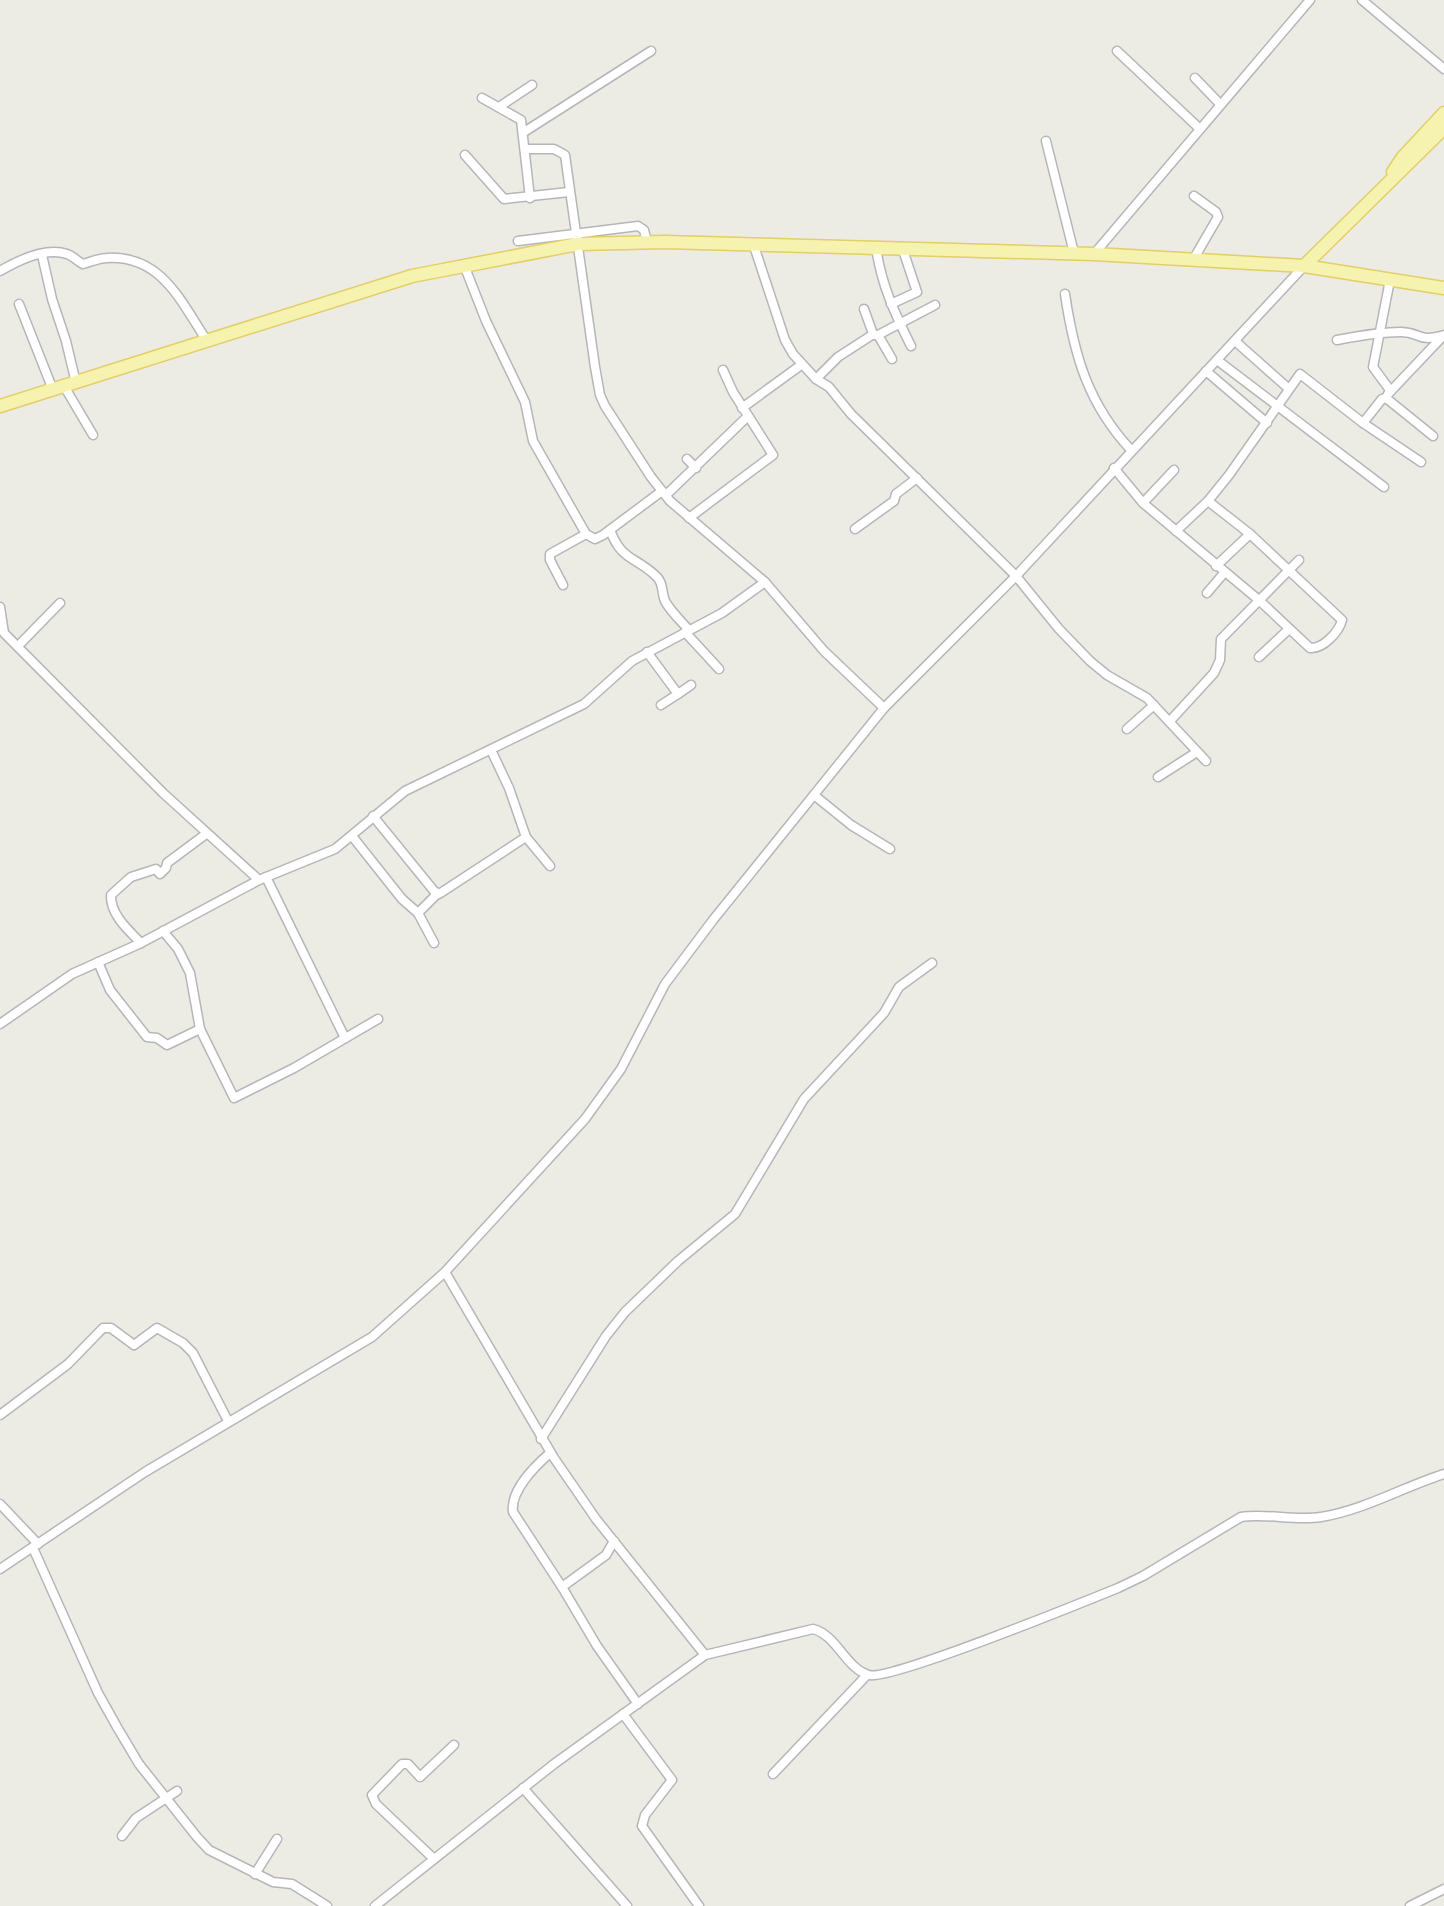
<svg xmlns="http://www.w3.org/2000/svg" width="1444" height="1906" viewBox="0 0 1444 1906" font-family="Roboto,sans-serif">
<rect width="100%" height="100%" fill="#edece4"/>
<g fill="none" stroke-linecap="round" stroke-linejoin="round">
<g stroke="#b4b6ba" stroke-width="11">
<g id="street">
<path d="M1362,0l82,69"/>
<path d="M1117,51l83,78"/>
<path d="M1195,78l25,26"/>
<path d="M482,98l39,22 9,78"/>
<path d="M499,107l33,-22"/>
<path d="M524,132l127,-81"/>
<path d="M1046,141l28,112"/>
<path d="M465,155l39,44 65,-7"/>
<path d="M518,241l120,-15 6,4 3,12"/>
<path d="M754,246l31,94 8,14 23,25 13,8 22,27 165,162 43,53 31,32 17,14 40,23 59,63"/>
<path d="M876,247c5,37 19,67 35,99"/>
<path d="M1094,254l216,-254"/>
<path d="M42,255l10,44 14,42 10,42"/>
<path d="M1193,260l25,-43 -2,-5 -22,-16"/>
<path d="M464,265l22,56 39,81 8,39 53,93 -36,20v6l13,25"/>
<path d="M0,271c17,-10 46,-24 67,-17 6,2 10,7 16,10 8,-2 16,-6 24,-6 55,-3 74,44 100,83"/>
<path d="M1390,280l-17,87 17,23 -4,8 47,38"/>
<path d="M1065,294c9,61 23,110 66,156"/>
<path d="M19,304l34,86"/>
<path d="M891,304l26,-12 -15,-45"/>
<path d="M864,309l9,25"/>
<path d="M878,335l14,24"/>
<path d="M1337,340c21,-4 42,-8 64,-8 20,0 16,11 43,3"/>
<path d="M1235,341l53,47"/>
<path d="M1217,360l167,127"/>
<path d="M1206,371l61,52"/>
<path d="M816,379l22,-22 34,-22h6l57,-30"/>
<path d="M64,386l29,49"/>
<path d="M1389,393l54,-57"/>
<path d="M742,408l59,-43"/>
<path d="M1363,423l19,-24 4,-1"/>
<path d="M687,459l9,9"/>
<path d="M1114,468l29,35 117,98 50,47c13,1 29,-16 32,-28l-92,-86 -42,-33"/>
<path d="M666,495l82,-79"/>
<path d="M1143,503l31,-33"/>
<path d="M689,518l84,-63 -40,-63 -10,-22"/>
<path d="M855,529l39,-28 2,-7 21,-16"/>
<path d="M610,530c12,32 26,26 47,47 7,7 4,15 8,24 6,11 16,20 24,29"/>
<path d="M1176,531l32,-30 21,-26 71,-101 63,49 58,39"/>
<path d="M586,534l9,5 8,-4 59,-44"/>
<path d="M1216,566l34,-32"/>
<path d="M765,582l59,69 60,57"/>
<path d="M1207,593l17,-20"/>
<path d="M0,607l4,26 159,160 96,87"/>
<path d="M685,632l34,37"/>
<path d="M18,646l42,-43"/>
<path d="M647,652l31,42 -17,11"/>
<path d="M1259,657l30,-28"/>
<path d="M678,694l13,-9"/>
<path d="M1170,721l44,-48 6,-13 1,-21 78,-79"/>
<path d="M1127,729l27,-24"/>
<path d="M1158,777l39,-25"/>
<path d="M814,795l37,30 39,24"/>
<path d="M373,816l61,75 5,3 87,-57 -17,-49 -18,-38"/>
<path d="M352,836l50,63 16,14"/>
<path d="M526,837l24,29"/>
<path d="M266,877l79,161"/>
<path d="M163,931l15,18 12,24 10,56 34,69 60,-30 84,-49"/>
<path d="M141,943c-13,-13 -31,-29 -30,-48l20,-18 25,-8 4,5 6,-6 1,-5 39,-29"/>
<path d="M434,943l-16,-30 19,-19"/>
<path d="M98,962l12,28 37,47 10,1 10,7 33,-16"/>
<path d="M0,1024l72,-50 69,-31 118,-63 76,-31 70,-58 179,-87 48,-43 90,-48 43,-31 -95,-81 -19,-24 -46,-71 -5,-11 -5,-28 -30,-212 -11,-6h-29"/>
<path d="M445,1272l109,186 42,61 109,136 108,-26c24,6 33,40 56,46 20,6 217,-74 249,-87l25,-12 98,-59c26,-4 53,4 80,0 43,-7 82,-30 123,-43"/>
<path d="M0,1415l68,-51 35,-36h8l23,17 23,-17 26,15 10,10 35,68"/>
<path d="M541,1439l65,-103 19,-24 53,-51 57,-47 69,-115 80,-86 15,-26 33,-24"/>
<path d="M550,1453c-15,13 -40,38 -37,59l49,75 35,59 41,58"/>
<path d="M0,1504l38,40"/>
<path d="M33,1548l65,145 19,34 22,37 58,73 12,13 64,32 19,2 35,22"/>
<path d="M0,1569l145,-97 227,-135 73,-65 140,-153 36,-50 44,-85 48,-64 171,-212 132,-132 288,-310"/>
<path d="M562,1587l44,-32 8,-14"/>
<path d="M623,1714l49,66 -27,35 -3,11 57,80"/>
<path d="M773,1774l94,-99"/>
<path d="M523,1788l104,118"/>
<path d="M122,1836l14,-18 41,-27"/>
<path d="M434,1859l-58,-55 -4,-9 30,-31h6l12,13 34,-32"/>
<path d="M255,1874l22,-35"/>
<path d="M375,1906l179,-142 151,-109"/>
<path d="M1410,1906l34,-17"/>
</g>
</g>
<g stroke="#e3ce68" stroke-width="15">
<g id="primary">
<path d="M1393,172l10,-15 41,-44"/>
<path d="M1304,266l140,-138"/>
<path d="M0,406l412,-130 166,-32 87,-2 429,12 210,12 140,22"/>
</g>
</g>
<use href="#street" stroke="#fff" stroke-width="8"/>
<use href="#primary" stroke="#f6f3b0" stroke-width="12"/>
</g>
</svg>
